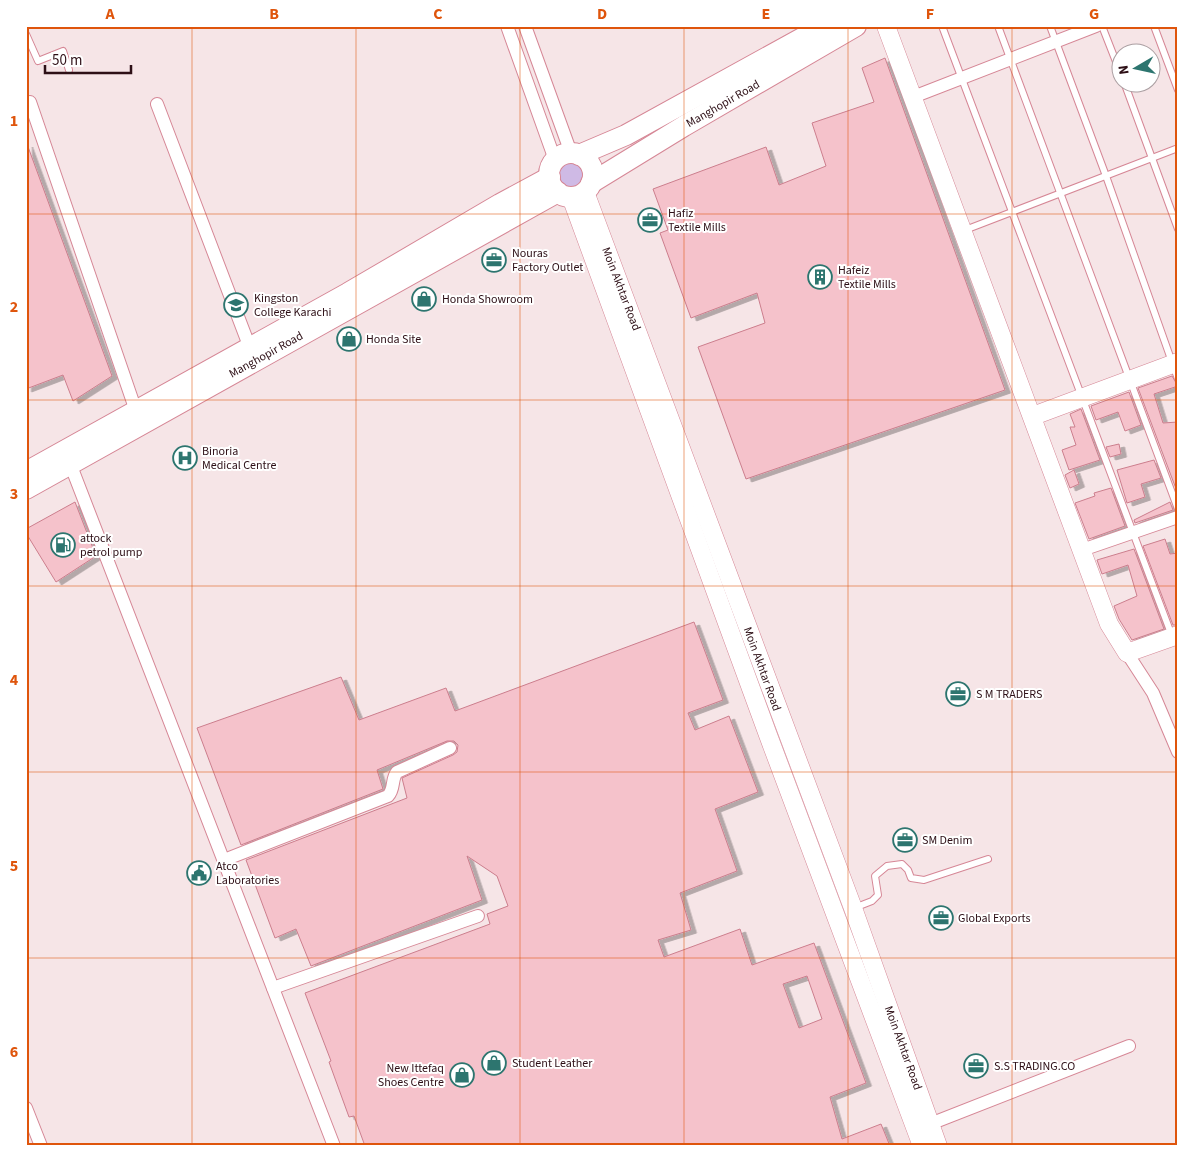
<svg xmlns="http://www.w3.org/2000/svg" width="1204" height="1172" viewBox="0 0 1204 1172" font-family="'Source Sans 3',sans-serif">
<defs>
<filter id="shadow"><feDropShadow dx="5.5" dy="3" stdDeviation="0" flood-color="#0004"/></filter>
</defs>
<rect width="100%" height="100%" fill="#f6e5e7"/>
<circle fill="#cfbae5" cx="572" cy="175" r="15"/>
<g fill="#f5c2cb" stroke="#cc7e8d" fill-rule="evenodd" filter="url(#shadow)">
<path d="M885,58l120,332 -259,89 -48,-132 67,-24 -8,-30 -66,25 -31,-85 8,-3 -15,-41 113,-42 13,38 47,-19 -14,-43 62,-21 -12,-34z"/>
<path d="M27,144l85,232 -39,25 -10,-26 -37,14z"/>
<path d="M1172,376l6,10 -24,8 9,29 15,-1v72l-40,-106z"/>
<path d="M1129,392l12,33 -16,6 -7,-19 -22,8 -5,-14z"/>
<path d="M1081,409l19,51 -31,10 -7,-20 14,-5 -6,-18h5l-5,-13z"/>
<path d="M1119,444l2,10 -11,3 -4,-10z"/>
<path d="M1154,460l7,18 -20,6 4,13 -18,6 -10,-33z"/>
<path d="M1074,470l5,14 -9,4 -5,-13z"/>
<path d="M1111,488l14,38 -36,13 -14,-36 20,-7 -1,-3z"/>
<path d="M75,502l21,54 -40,26 -30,-49v-4z"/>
<path d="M1170,502l3,8 -38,13 -1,-3z"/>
<path d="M1165,539l5,15 8,-1v72h-5l-30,-79z"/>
<path d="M1134,549l30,80 -32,11 -13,-21 -5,-13 23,-10 -9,-31 -26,9 -5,-14z"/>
<path d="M694,622l29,78 -35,13 7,17 34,-14 29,76 -43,17 22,62 -57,22 11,37 -33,10 6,17 76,-28 12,36 62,-22 52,140 -36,14 12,42 39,-15 9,22h-525l-11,-30 -5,1 -20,-55 2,-1 -26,-68 185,-69 -3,-10 21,-8 -11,-30 -30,-20 15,44 -171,66 -15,-37 -21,9 -29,-78 161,-62 -5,-20 51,-23 4,-3 1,-7 -4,-4h-7l-70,29 6,19 -142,56 -44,-117 144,-51 18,43 87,-32 9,23zM807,976l15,43 -23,9 -16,-44z"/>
</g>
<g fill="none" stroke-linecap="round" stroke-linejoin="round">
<g stroke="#d68796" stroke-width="8">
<g id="lane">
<path d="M942,26l230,610"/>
<path d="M998,26l180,483"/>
<path d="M1050,26l56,150 72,203"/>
<path d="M1102,26l20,51"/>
<path d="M1154,26l24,64"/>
<path d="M26,34l12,27 25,-10 6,19"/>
<path d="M1124,82l54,147"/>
<path d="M965,230l213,-82"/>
<path d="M854,908l18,-7 6,-6 -3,-19 12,-10 15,-2 6,6 3,8 13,2 64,-21"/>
</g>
</g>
<g stroke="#d68796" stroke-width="14">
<g id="street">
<path d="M507,26l48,134"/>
<path d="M525,26l46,127"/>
<path d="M913,97l183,-71"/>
<path d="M30,102l106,309"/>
<path d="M157,104l93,244"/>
<path d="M71,466l263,680"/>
<path d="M1082,550l96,-33"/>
<path d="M1127,653l26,40 25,59"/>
<path d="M224,860l164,-64c7,-7 3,-17 9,-24l53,-24"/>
<path d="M273,988l205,-72"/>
<path d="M26,1108l15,38"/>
<path d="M930,1124l199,-78"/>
</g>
</g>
<g stroke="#d68796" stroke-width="19">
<g id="secondary">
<path d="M886,26l223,598 18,29 51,-18"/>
<path d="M585,192l268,716 85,238"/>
<path d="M571,197l197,538 154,411"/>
<path d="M1033,416l145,-54"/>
</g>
</g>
<g stroke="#d68796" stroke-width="22">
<g id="primary">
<circle cx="571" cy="175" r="22"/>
<path d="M579,155l47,-20 198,-109"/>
<path d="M591,183l93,-57 172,-100"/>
<path d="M26,472l322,-179 152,-89 50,-27"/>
<path d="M26,489l532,-297"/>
</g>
</g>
<use href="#lane" stroke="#fff" stroke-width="6"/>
<use href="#street" stroke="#fff" stroke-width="12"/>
<use href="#secondary" stroke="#fff" stroke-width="18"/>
<use href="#primary" stroke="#fff" stroke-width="20"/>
</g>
<path fill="none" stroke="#df550c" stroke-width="1" stroke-opacity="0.55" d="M192,26v1120M356,26v1120M520,26v1120M684,26v1120M848,26v1120M1012,26v1120M26,214h1152M26,400h1152M26,586h1152M26,772h1152M26,958h1152"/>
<defs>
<g id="office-ring" transform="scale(1.25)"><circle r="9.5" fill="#fff" stroke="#2d756f" stroke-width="1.5"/><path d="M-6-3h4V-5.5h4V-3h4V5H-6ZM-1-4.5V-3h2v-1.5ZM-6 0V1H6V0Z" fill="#2d756f"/></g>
<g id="building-ring" transform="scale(1.25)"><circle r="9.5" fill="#fff" stroke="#2d756f" stroke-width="1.5"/><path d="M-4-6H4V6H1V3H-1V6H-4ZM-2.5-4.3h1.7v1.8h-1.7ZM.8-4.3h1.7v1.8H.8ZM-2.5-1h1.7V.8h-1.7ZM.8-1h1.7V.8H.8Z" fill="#2d756f"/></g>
<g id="shop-ring" transform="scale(1.25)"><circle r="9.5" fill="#fff" stroke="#2d756f" stroke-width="1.5"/><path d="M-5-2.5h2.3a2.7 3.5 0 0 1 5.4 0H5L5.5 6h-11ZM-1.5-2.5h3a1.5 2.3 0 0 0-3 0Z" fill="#2d756f"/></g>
<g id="university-ring" transform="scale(1.25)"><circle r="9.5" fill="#fff" stroke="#2d756f" stroke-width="1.5"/><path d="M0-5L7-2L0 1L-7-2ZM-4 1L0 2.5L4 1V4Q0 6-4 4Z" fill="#2d756f"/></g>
<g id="hospital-ring" transform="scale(1.25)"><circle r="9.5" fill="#fff" stroke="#2d756f" stroke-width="1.5"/><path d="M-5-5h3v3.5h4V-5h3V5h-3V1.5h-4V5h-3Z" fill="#2d756f"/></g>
<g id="fuel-ring" transform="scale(1.25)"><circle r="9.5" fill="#fff" stroke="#2d756f" stroke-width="1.5"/><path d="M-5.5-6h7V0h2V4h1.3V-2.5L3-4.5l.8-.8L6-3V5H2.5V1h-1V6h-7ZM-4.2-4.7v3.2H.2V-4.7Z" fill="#2d756f"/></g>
<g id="civic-ring" transform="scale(1.25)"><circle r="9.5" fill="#fff" stroke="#2d756f" stroke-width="1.5"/><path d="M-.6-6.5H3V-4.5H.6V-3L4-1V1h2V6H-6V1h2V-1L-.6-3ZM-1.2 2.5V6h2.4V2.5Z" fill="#2d756f"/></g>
</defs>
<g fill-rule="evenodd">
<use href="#office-ring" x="650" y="220"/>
<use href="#office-ring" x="494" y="260"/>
<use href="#building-ring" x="820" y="277"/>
<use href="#shop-ring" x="424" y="299"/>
<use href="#university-ring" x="236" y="305"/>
<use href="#shop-ring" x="349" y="339"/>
<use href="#hospital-ring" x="185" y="458"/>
<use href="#fuel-ring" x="63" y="545"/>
<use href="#office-ring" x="958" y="694"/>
<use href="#office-ring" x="905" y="840"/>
<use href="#civic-ring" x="199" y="873"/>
<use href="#office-ring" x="941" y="918"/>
<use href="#shop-ring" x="494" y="1063"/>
<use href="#office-ring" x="976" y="1066"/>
<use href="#shop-ring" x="462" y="1075"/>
</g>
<g text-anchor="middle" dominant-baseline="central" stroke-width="4" stroke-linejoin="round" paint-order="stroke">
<g font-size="12" fill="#2d0f16" stroke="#fff">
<text transform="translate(723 104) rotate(-30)">Manghopir Road</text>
<text transform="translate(621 289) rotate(69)">Moin Akhtar Road</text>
<text transform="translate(266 355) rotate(-29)">Manghopir Road</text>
<text transform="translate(762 669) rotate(70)">Moin Akhtar Road</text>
<text transform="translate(903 1048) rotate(70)">Moin Akhtar Road</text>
</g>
<g font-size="12" fill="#2d0f16" stroke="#fff" text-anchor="start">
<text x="668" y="213">Hafiz<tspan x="668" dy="14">Textile Mills</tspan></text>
<text x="512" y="253">Nouras<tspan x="512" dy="14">Factory Outlet</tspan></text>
<text x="838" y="270">Hafeiz<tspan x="838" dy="14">Textile Mills</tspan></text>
<text x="254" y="298">Kingston<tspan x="254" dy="14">College Karachi</tspan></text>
<text x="442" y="299">Honda Showroom</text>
<text x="366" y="339">Honda Site</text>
<text x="202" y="451">Binoria<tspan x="202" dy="14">Medical Centre</tspan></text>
<text x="80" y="538">attock<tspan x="80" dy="14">petrol pump</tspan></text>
<text x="976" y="694">S M TRADERS</text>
<text x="922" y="840">SM Denim</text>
<text x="216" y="866">Atco<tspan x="216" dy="14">Laboratories</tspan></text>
<text x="958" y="918">Global Exports</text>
<text x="512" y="1063">Student Leather</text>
<text x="994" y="1066">S.S TRADING.CO</text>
<text x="444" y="1068" text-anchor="end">New Ittefaq<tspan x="444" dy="14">Shoes Centre</tspan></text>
</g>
</g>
<rect width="1204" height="1172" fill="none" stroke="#ffffff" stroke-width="55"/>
<g transform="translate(1136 68) rotate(261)"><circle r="24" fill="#ffffff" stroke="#ab9fa2"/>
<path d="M0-4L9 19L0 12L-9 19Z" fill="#2d756f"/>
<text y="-8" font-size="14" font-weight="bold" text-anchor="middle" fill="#2d0f16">N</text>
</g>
<path d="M45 65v8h86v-8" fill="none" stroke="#2d0f16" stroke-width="2.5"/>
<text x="52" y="65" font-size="15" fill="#2d0f16" stroke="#ffffff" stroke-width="4" paint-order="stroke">50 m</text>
<rect x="28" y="28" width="1148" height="1116" fill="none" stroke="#df550c" stroke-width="2"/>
<g font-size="16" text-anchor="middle" font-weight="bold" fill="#df550c">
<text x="110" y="19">A</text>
<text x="274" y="19">B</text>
<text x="438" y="19">C</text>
<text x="602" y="19">D</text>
<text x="766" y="19">E</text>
<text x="930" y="19">F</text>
<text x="1094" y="19">G</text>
<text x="14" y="126">1</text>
<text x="14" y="312">2</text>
<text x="14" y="499">3</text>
<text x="14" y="685">4</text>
<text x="14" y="871">5</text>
<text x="14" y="1057">6</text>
</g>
</svg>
